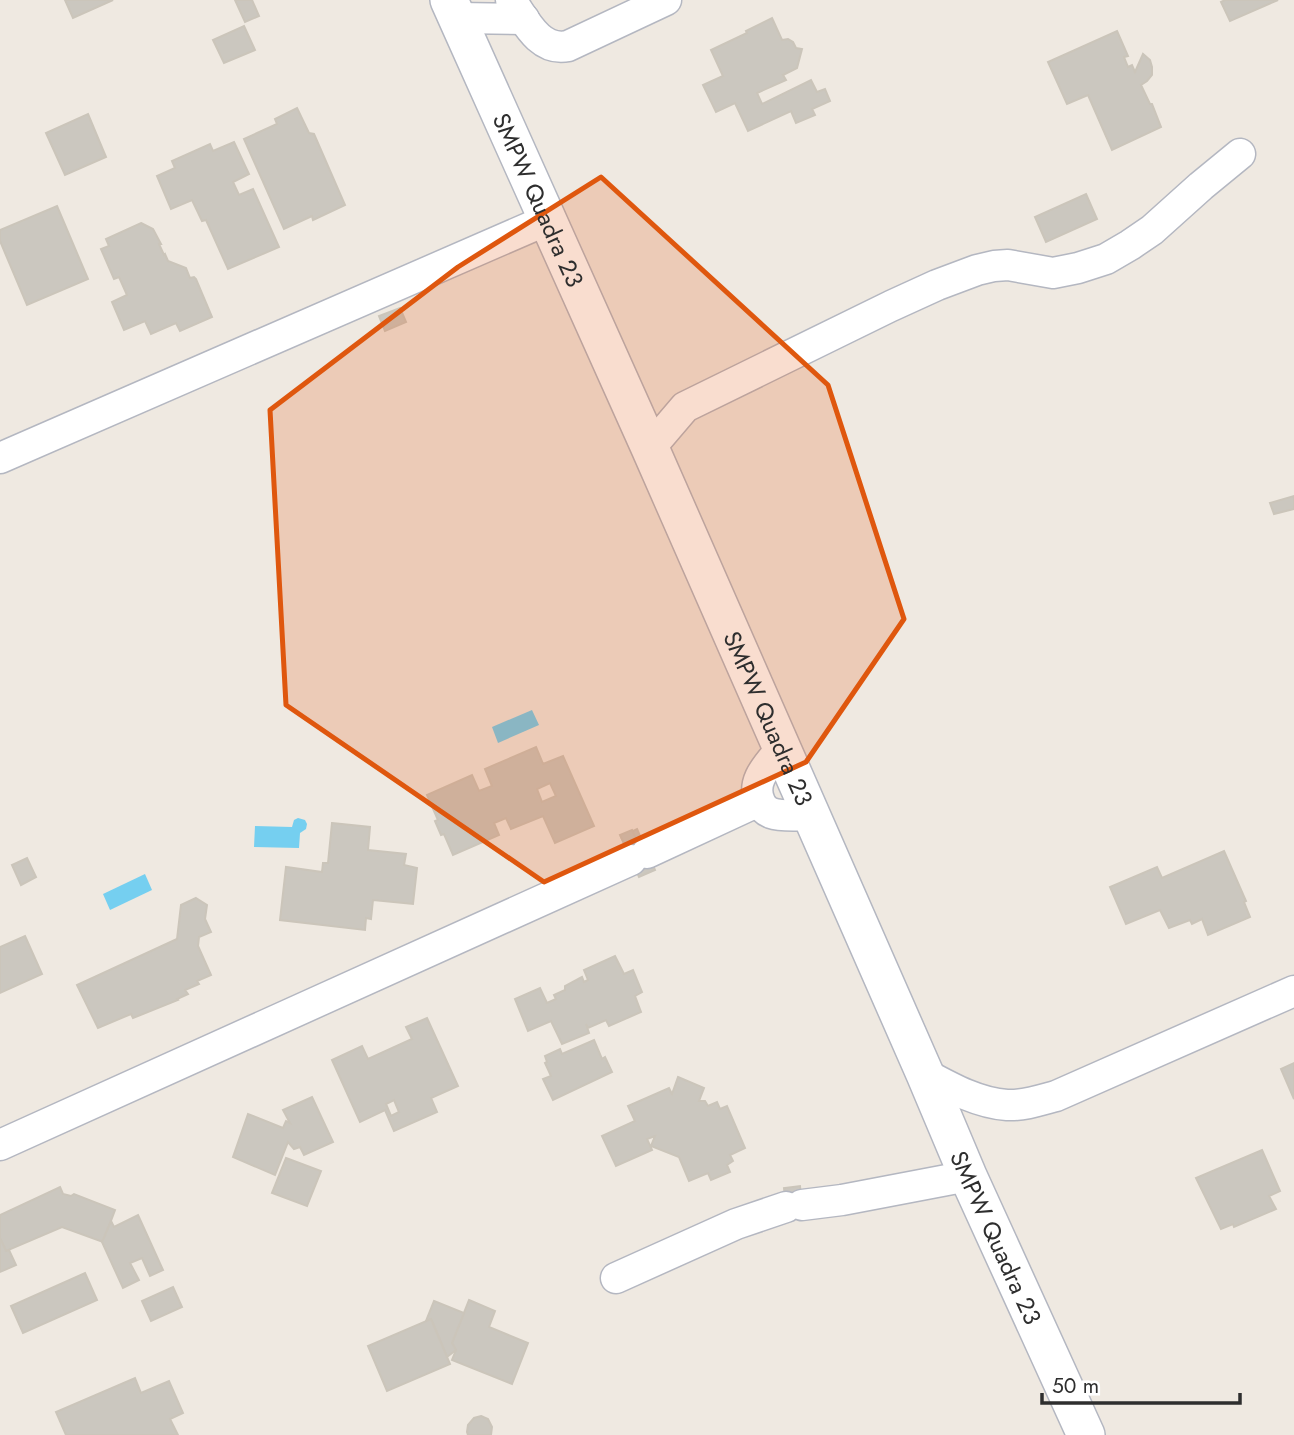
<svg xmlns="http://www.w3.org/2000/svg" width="1294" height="1435" viewBox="0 0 1294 1435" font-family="Jost,sans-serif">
<rect width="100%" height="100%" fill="#efe9e1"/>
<g fill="#75cff0">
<path d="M532,710l7,15 -41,18 -6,-16z"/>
<path d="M298,818l7,2 2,4 -1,5 -6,4 -1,15 -45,-1 1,-21 37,1 2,-7z"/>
<path d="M145,874l7,16 -42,20 -7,-16z"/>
</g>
<g fill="#cbc7bf" stroke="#cbc5ba" stroke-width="2" fill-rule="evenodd">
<path d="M65,0h48l-40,18z"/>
<path d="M235,0h17l7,16 -14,6z"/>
<path d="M1225,0h53l-48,21 -9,-19z"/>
<path d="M772,18l10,22 6,-1 5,3 3,6 6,1 -5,19 -14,7 3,5 -29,13 5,11 49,-24 6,12 8,-3 5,12 -18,8 3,6 -19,8 -5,-12 -43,20 -13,-28 -19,9 -13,-27 20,-9 -12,-26 36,-17 -1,-2z"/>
<path d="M244,26l11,24 -31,13 -11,-23z"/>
<path d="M1117,31l11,25 -4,1 4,10 4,-2 3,7 8,-18 7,6 2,7v8l-5,6 -6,4 9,19h2l9,23 -49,23 -24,-55 -21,9 -19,-42z"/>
<path d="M297,108l12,25 5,1 31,71 -32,15 -1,-4 -28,13 -40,-90 33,-15 -2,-5z"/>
<path d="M88,114l18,43 -41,18 -19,-42z"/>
<path d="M234,142l15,32 -16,8 6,13 14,-6 26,58 -51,22 -22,-49 -4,1 -10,-21 -21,9 -14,-33 18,-8 -3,-7 38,-17 3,7z"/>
<path d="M1086,194l11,25 -51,23 -11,-25z"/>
<path d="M57,206l31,73 -61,26 -27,-64v-11z"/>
<path d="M141,223l12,6 8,15h-2l5,11 1,-1 3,7 18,7 4,10 4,-1 2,2 16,38 -32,14 -4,-8 -25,11 -6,-13 -21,9 -12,-28 15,-7 -8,-18 -5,2 -13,-30 8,-3 -3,-7z"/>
<path d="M400,308l6,14 -21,9 -6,-15z"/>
<path d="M1294,496v13l-20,5 -4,-11z"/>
<path d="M536,747l7,17 20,-8 31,70 -39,17 -12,-27 -32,13 -5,-11 -12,5 5,12 -46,20 -9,-21 -3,1 -6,-14 3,-1 -11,-25 45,-20 7,16 13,-5 -7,-17zM550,783l6,13 -14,6 -5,-13z"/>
<path d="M332,823l38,4 -2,23 38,4 -2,11 13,3 -4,36 -40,-4 -2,19 -5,-1 -1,12 -85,-10 6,-53 36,5 1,-9h5z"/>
<path d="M637,829l18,41 -16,7 -18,-40z"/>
<path d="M632,830l4,9 -11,6 -5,-10z"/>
<path d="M1224,851l22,50 -2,1 6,15 -42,18 -6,-16 -10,5 -2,-4 -21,8 -9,-18 -34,14 -16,-37 47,-20 5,11z"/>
<path d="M27,858l9,19 -15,8 -9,-20z"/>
<path d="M196,898l11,7 -2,14 6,13 -12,5 -1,9 13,29 -14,6 2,3 -14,6 3,4 -11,5 1,1 -45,18 -2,-4 -33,14 -21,-43 100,-46 4,-34z"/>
<path d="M25,936l17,38 -42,19v-46z"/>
<path d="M615,956l9,18 9,-4 9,22 -7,4 6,16 -32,14 -3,-6 -18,8 -2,-4 3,9 -27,11 -11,-23 -23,10 -13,-32 25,-11 7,15 9,-4 -2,-4 11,-5v-4l17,-9 2,5 4,-2 -4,-10z"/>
<path d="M427,1018l31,68 -27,12 6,14 -43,19 -9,-21 -25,12 -28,-62 30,-14 6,13 44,-20 -6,-12zM394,1100l5,12 -8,4 -5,-12z"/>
<path d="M594,1040l8,19 3,-2 7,15 -59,28 -10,-21 8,-3 -6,-13 2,-1 -2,-6 15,-7 2,5z"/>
<path d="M1294,1063v36l-13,-30z"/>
<path d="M678,1077l26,11 -5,13h6l3,5 9,-4 3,7 7,-3 18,42 -15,7 3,6 -6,4 3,7 -19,8 -3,-7 -19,8 -10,-24 -28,-11 4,-10 -8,3 5,11 -36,16 -14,-30 33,-15 -7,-15 41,-18 3,6z"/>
<path d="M312,1097l21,45 -29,13 -4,-8 -6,2 -6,-7 -13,33 -42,-18 15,-43 35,14 3,-7 4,2 -7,-13z"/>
<path d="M1262,1150l18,41 -11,5 7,13 -42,18 -1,-3 -12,5 -25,-51z"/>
<path d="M286,1158l35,13 -14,35 -35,-13z"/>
<path d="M800,1186l3,28 -16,2 -3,-28z"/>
<path d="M60,1187l3,7 8,2 3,-2 41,16 -12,32 -41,-15 -56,24 -6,-13v-23z"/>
<path d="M138,1215l25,55 -13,6 -8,-18 -12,5 9,17 -16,8 -21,-46 9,-21 3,6z"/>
<path d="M0,1238l6,13 3,-1 7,15 -16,7z"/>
<path d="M85,1273l12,27 -74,33 -12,-27z"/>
<path d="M173,1287l9,20 -31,14 -9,-20z"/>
<path d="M469,1300l26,11 -6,16 39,16 -16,41 -60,-24 4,-10 -4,-7z"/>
<path d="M434,1301l30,12 -12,30 4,7 -9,7 -16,-38 -5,2z"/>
<path d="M431,1319l19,45 -63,27 -19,-45z"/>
<path d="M135,1378l6,15 28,-12 14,32 -13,6 8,16h-112l-10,-23z"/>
<path d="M481,1416l7,3 4,8 -1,8h-23l-1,-3 1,-7 6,-7z"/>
</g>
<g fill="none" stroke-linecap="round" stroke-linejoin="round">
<g stroke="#b4b7c1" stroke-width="33">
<g id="minor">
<path d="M511,0c14,20 28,52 57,46l98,-46"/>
<path d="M457,18l67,1"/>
<path d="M650,448l35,-41 206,-101 46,-21 40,-15 17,-4 14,-1 45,8 25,-5 28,-9 24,-14 22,-15 49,-44 39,-32"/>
<path d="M0,458l547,-238"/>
<path d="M781,749c-12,15 -31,32 -21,53 2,5 6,9 11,11 12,4 27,2 39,2"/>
<path d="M647,853l112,-52"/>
<path d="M925,1074c26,14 53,29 82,31 17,1 34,-5 49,-9l238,-105"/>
<path d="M0,1145l631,-285"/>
<path d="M802,1205l40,-5 126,-24"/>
<path d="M616,1278l120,-54 50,-17"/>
</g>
</g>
<g stroke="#b4b7c1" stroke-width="40">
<g id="tertiary">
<path id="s1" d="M449,0l201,448 275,626 43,102 118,259"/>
</g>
</g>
<use href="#minor" stroke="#fff" stroke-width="30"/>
<use href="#tertiary" stroke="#fff" stroke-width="37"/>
</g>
<path fill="#df570e" fill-opacity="0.2" stroke="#df570e" stroke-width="5" stroke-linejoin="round" d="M601,177l227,208 76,234 -98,143 -262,120 -258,-177 -16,-295 188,-143z"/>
<g text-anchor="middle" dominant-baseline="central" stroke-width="6" stroke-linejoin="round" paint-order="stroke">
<g font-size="24" fill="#2e2e2e" stroke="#fff">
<text stroke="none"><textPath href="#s1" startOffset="219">SMPW Quadra 23</textPath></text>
<text stroke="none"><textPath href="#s1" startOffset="786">SMPW Quadra 23</textPath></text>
<text stroke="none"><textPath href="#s1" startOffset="1353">SMPW Quadra 23</textPath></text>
</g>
</g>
<path d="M1042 1393v10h198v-10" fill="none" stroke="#2e2e2e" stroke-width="3.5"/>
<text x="1052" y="1393" font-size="21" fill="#2e2e2e" stroke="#ffffff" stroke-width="5" paint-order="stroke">50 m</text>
</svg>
